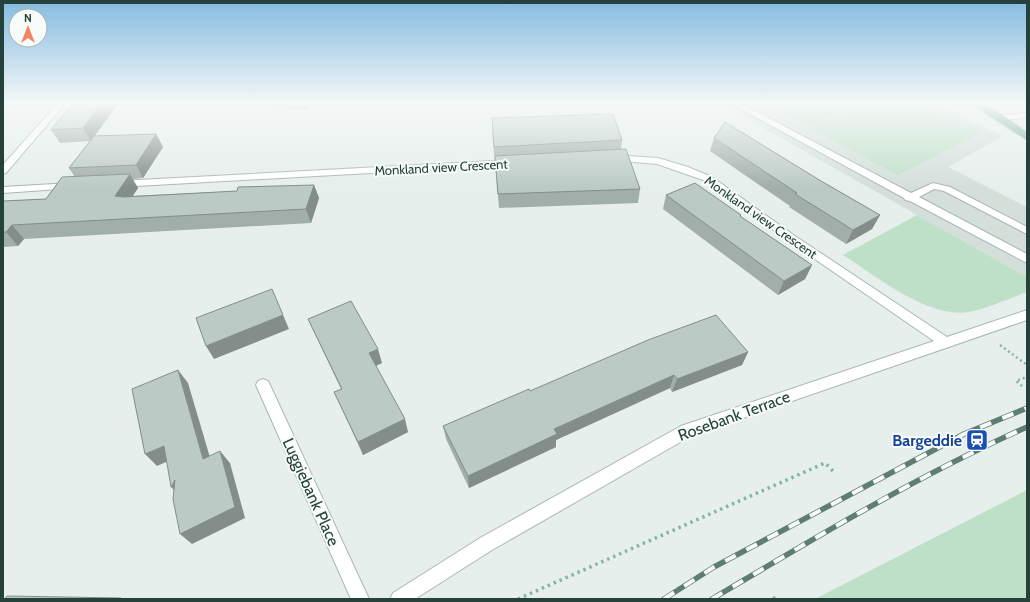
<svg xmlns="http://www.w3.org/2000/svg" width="1030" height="602" viewBox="0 0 1030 602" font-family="Cabin,sans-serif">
<rect width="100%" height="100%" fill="#e6efeb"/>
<path fill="#d4dfda" d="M721,104h213l69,32 -55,31 79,40v70z"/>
<g fill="#bfe0c8">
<path d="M767,104h96l-55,22z"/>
<path d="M867,104h49l65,29 -84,42 -87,-47z"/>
<path d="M917,215l110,62v15c-19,7 -39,16 -58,20 -41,7 -93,-36 -126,-57z"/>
<path d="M1027,490v109h-212z"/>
</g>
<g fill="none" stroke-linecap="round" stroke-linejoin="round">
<g stroke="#a8b8b2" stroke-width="2">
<path id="service" d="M732,104h10l169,89 22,-10 17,4 77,40v7l-83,-43 -10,-2 -15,8 108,57v9l-117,-62 -5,-1 -1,-2z"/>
</g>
<g stroke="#a8b8b2" stroke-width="2">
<g id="minor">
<path d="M57,104h8l-59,69 -3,1v-9z"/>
<path d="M1027,113v4l-27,4 -4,-3 4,-3z"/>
<path d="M613,155l45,3 30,9 24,10 83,59 152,101 80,-27v10l-336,116 -199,114 -77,49h-25l3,-6 87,-55 201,-112 253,-85 -147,-101 -81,-59 -49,-17 -47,-4 -2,-2z"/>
<path d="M510,160l5,3 -2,2 -394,22 -5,-3 5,-3z"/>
<path d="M71,183l5,3 -2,2 -71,5v-6z"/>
<path d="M263,379l5,2 2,4 99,214h-18l-95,-214 2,-4z"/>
</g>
</g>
<g stroke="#c2cac8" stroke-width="2">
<path id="primary" d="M971,104c21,0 40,17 56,29v7z"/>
</g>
<g stroke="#86b3a5" stroke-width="2.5" stroke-dasharray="2 3" stroke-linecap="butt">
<path d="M1000,345l27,20"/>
<path d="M1022,386l-6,-5 11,-4"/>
</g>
<g stroke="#86b3a5" stroke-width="3.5" stroke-dasharray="2.5 4" stroke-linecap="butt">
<path d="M773,597l2,2"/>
<path d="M518,599l307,-136 9,9"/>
</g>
<use href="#service" fill="#fff" fill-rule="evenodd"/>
<use href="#minor" fill="#fff" fill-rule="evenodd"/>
<use href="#primary" fill="#6aa596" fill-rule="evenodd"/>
<g stroke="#5f7d75" stroke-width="5.5">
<g id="rail">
<path d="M664,599l50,-32 250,-133 63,-26"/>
<path d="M712,599c103,-61 205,-123 315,-172"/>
</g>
</g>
<use href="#rail" stroke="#f7fbf9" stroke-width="4" stroke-dasharray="12" stroke-linecap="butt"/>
</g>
<g fill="#a1aea9">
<path d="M72,104h46l-24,32 62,-2 7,13 -20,31 -11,1 6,9 -6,8 105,-5 77,-6 5,13 -8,25 -287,16 -6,7 -15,1v-46l43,-2 29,-22 -6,-9 21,-27 -30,2 -9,-13z"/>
<path d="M273,104h37l-4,6 -32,-3z"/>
<path d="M492,118l130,22 -1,10 19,39 -2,14 -139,5 -7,-77z"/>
<path d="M714,138l107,43 59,34 -8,14 -26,15 -57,-37 1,-1 -80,-55z"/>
<path d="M666,195l75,22 71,48 -7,14 -27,16 -115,-86z"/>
<path d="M308,319l74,44 -6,3 32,66 -45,23 -23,-50 -6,-13 7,-3 -27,-57z"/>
<path d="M748,352l-6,13 -70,27 -2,-4 -114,52v7l-87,41 -23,-49 -3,-13 87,-35z"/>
</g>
<g fill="#838d89">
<path d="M101,104h17l-27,37 -8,-13z"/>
<path d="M304,104h6l-4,6z"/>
<path d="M156,134l7,13 -20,31 -7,-13z"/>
<path d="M130,174l8,14 -14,22 -9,-14z"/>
<path d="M314,185l5,13 -8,25 -5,-14z"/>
<path d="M880,215l-8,14 -26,15 7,-14z"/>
<path d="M12,225l12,14 -6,7 -12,-14z"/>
<path d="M812,265l-7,14 -27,16 6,-14z"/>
<path d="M283,315l6,14 -75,30 -8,-13z"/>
<path d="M378,349l4,14 -9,4 -4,-14z"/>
<path d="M748,352l-6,13 -70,27 5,-13z"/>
<path d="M178,370l10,13 26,88 -11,-12z"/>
<path d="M674,375l-4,13 -114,52v7l-87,41 -1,-12 86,-47z"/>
<path d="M405,419l3,13 -45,23 -5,-13z"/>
<path d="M164,446l11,12 -18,8 -12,-12z"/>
<path d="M220,451l10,12 15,55 -53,26 -12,-10z"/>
<path d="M175,480l8,19 -12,-12z"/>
</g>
<g fill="#bbcac4" stroke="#838d89">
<path d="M72,104h29l-18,24 -32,2z"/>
<path d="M613,114l9,26 -128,7 -2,-29z"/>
<path d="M725,122l96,59 59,34 -27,15 -58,-36 2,-1 -83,-55z"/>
<path d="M156,134l-20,31 -67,3 25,-32z"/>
<path d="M626,149l14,40 -142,5 -3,-38z"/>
<path d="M130,174l-15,22 9,1 113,-6 1,-4 76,-2 -8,24 -294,16 -6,7h-3v-31l43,-2 16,-22z"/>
<path d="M695,183l46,32 -1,1 72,49 -28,16 -118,-86z"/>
<path d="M272,289l11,26 -77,31 -10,-28z"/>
<path d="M351,301l27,48 -9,4 36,66 -47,23 -24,-50 8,-3 -34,-70z"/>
<path d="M716,315l32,37 -71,27 -3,-4 -120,54 3,5 -89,42 -25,-50 86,-37 1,2 118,-51z"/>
<path d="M178,370l25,89 17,-8 15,56 -55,27 -7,-35 2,-19 -4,7 -7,-41 -19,8 -13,-65z"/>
<path d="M7,596l114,2v1h-116z"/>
</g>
<linearGradient id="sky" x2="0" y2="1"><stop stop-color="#84bce0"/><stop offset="0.55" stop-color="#f4f8f6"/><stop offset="1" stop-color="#f4f8f6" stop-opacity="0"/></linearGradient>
<rect width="1030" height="188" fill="url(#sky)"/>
<defs>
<g id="station-square" transform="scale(1.15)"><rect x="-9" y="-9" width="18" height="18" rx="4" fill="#1a4fb4" stroke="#f7fbf9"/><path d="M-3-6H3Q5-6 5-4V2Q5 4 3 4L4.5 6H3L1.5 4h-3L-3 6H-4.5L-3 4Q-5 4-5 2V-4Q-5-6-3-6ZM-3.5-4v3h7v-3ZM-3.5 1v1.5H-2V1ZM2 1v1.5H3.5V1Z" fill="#fff"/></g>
</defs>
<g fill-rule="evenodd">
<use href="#station-square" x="977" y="440"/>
</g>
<g text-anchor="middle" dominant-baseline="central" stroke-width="4" stroke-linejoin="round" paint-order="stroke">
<g font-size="13" fill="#24423a" stroke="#f7fbf9">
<text transform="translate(441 167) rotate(-3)">Monkland view Crescent</text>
<text transform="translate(761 217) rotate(35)">Monkland view Crescent</text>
</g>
<g font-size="16" fill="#24423a" stroke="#f7fbf9">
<text transform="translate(734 416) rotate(-20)">Rosebank Terrace</text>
<text transform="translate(311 492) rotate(66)">Luggiebank Place</text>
</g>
<g font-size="16" font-weight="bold" fill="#164399" stroke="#f7fbf9" text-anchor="end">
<text x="962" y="440">Bargeddie</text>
</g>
</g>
<rect width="1030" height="602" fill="none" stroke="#24423a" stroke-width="8"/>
<g transform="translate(28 28)"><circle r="19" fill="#f7fbf9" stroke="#a3b1ad"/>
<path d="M0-3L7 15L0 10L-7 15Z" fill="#f4845f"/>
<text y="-6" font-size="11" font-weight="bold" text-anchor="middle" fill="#24423a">N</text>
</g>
</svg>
